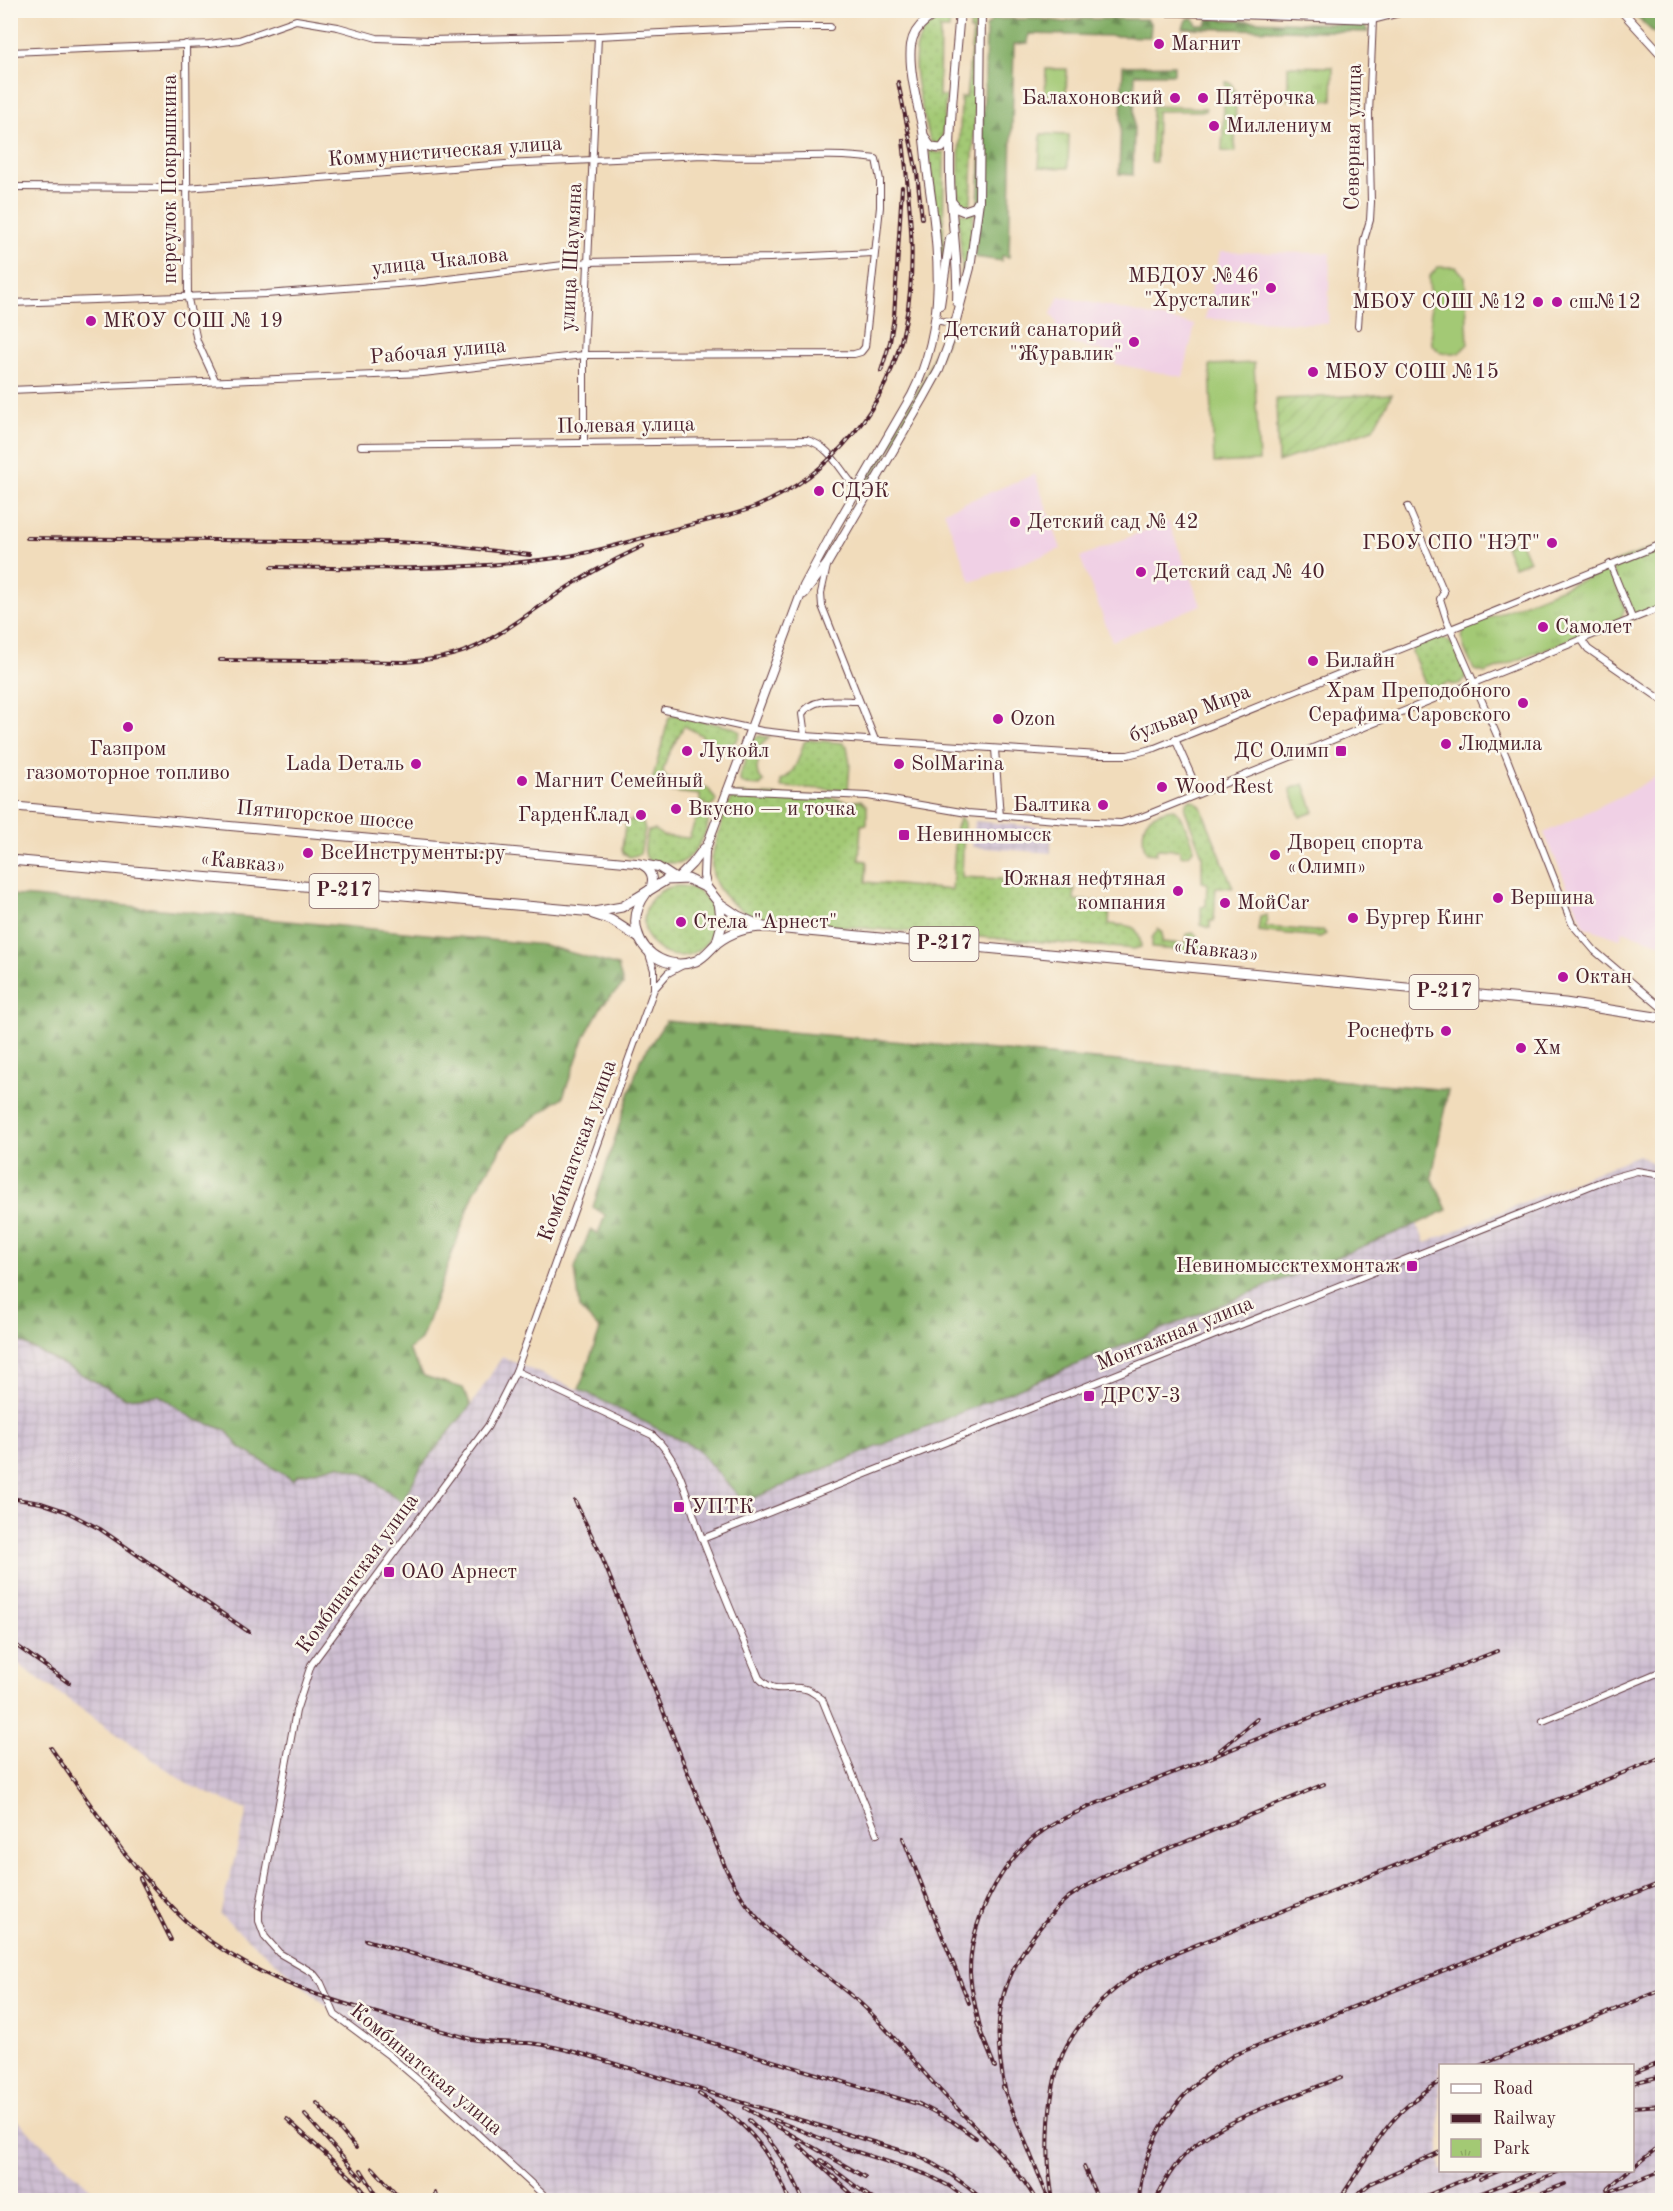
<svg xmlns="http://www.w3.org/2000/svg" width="1673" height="2211" viewBox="0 0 1673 2211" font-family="'Old Standard TT',serif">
<defs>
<pattern id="industrial-grid" width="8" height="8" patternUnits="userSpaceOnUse" patternTransform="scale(1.5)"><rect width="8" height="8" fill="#cebed2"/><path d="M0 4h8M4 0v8" fill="none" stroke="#b2a3b4"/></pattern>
<pattern id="grass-dots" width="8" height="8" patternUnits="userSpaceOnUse" patternTransform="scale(1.5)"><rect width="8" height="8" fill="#a3c974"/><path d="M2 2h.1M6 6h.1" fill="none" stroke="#8eac65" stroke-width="1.8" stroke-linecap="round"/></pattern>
<pattern id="forest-firs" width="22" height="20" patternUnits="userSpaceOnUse" patternTransform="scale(1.5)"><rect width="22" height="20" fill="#82ad66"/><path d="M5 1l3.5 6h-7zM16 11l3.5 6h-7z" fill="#6c8c54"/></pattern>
<pattern id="park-tufts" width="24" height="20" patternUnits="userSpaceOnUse" patternTransform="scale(1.5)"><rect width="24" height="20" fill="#a3c974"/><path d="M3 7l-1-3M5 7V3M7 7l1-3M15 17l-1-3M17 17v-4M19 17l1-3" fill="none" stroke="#8eac65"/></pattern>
<pattern id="garden-furrows" width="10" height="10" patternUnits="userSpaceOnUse" patternTransform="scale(1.5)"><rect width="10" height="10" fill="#a3c974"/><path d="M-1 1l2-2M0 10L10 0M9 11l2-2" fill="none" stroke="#8eac65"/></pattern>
</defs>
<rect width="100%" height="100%" fill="#fbf7ec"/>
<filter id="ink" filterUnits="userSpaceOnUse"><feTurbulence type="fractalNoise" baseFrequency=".0167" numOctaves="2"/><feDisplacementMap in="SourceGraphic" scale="12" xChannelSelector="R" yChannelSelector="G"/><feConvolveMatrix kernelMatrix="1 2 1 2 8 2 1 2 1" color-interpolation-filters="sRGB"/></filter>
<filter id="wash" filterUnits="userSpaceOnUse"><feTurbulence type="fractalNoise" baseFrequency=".008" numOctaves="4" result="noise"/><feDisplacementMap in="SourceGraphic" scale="24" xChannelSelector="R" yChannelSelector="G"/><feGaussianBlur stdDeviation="1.35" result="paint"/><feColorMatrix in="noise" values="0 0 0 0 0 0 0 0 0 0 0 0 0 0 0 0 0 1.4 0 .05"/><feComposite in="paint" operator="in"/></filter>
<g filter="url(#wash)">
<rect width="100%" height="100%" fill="#f1dcbb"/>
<g fill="#f0d0e5">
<path d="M1220,252l110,1 -2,71 -123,-5z"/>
<path d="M1059,296l136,29 -12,52 -68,-13 2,-9 -66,-17 6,-15 -6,-9z"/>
<path d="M1035,474l26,75 -90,33 -27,-71z"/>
<path d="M1168,521l33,84 -89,36 -32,-84z"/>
<path d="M1662,773v171l-39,-13 -3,8 -35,-12 -41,-94 87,-42z"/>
</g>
<g fill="url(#industrial-grid)" fill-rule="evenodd">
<path d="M975,821l76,7v25l-79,-6z"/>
<path d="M1638,1155l24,13v1032h-1107l-335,-285 27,-105 -60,-26 -176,-125 -1,-322 116,61 33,-3 35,24 32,11 13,17 59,29 41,-11 27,10 36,27 19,-35 50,-62 31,-48 110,47 84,44 48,54 673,-278 8,19zM1440,2066h192v104h-192z"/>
<path d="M10,2115h1l92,85h-92z"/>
</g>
<g fill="url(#grass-dots)" stroke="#767450" stroke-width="1.5">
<path d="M950,17l-1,12h-9l-1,67h7l-4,46 -4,4 -8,-5c-8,-38 -38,-115 20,-124z"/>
<path d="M971,17l4,4 1,72 -5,109 -1,4 -7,2 -4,-3 -1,-8 3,-100h5l7,-66h-3z"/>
<path d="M1225,82l6,1 5,11 -1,58 -13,-1z"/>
<path d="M1152,106l54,2v3h-49l-1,51h-5z"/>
<path d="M929,149l8,4 7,-1 -1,120 -2,2z"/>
<path d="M974,210l-5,47 -6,23 -5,-67 9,1z"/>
<path d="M943,332l5,3 -13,34 -28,54 -42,66 -2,-2 61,-107z"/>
<path d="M1437,638c17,-2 26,22 29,37 -3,10 -11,11 -19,8l-19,8 -16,-39 2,-5z"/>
<path d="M675,715l60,13 5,4c-2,14 -19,19 -31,11 -5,-3 -3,-3 -7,-7 -5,-4 -12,-7 -18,-10l-17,31 -4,14 3,6 42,11 8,12 -1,3 -5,4 -10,-5v-7l-50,-6 19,-72z"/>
<path d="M759,736l11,1 -9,8 -4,24 1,6 6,7 -4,4 -14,-1 -6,-4v-6l13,-35z"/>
<path d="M809,740l34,3 4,3 3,18 -2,26 -67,-3v-7c14,-5 19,-25 23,-38z"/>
<path d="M737,794l96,4 17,4 11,-2 6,6v18l-6,1 -2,35 8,1 -1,21 86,8 4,-63 4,-9 4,4 -2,55 40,2v6l73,4 -1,11 36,3 -1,21c21,3 30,-2 32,23l-7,2 -363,-28c-29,-6 -62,-27 -59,-62 1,-12 7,-25 10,-37 4,-10 5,-22 15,-28z"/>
<path d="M1190,800l5,1 6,6 32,81 -17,-1 -2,34h-4v7l-9,-3v-18l5,-1 1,-23 -5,-1v-27l-17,-45 1,-7z"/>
<path d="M1174,809c6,4 21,34 19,40 -1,6 -7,7 -12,7l-1,-6 -23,-1 -1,5 -9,-1c-5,-6 -5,-27 0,-33 5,-6 20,-11 27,-11z"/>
<path d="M701,810l6,3c6,12 -12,44 -25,49 -10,3 -23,-1 -34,-2 -6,-8 -2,-19 0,-29l7,-1 8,6 26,2 9,-24 -2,-1z"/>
<path d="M632,820l10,1 3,8 -5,25 -10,3 -7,-4 -1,-4 3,-24 1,-3z"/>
<circle cx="679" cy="921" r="35"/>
<path d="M1267,915l-1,12 49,4 8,-1 3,4 -6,3 -62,-6 2,-14z"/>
<path d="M1158,929l4,4v9l24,2 1,-10 7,-1 4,4 8,15 -54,-4v-10z"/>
</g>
<g fill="url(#forest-firs)" stroke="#666648" stroke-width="1.5">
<path d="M1630,11h32v29z"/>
<path d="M1190,18l4,1 3,6h9l2,-6 153,6 4,1 3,6 -185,-4 3,-8z"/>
<path d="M993,19h47l25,3 13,-3h69l4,5 -1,13 -121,-3 -1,9 -14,1 -5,213 -7,-1 -1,5 -26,-4 10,-178 1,-52z"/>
<path d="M1174,65v9h-39l-2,101 -14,-1 4,-108z"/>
<path d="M11,895l533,50 74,21 5,19 -20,19 -18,32 -22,61 -54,39 -35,57 -53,147 -13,10 16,26 39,12 8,17 -50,62 -19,35 -36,-27 -27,-10 -41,10 -5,5 -54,-33 -13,-17 -32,-11 -35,-24 -33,3 -115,-61z"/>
<path d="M666,1021l782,69 -16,87 15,33 -30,14 -673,278 -48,-54 -117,-59 21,-59 -20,-21 -5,-41 15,-38 8,4 7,-19 -12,-8 47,-147z"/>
</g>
<g fill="url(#park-tufts)" stroke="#767450" stroke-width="1.5">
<path d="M1288,66l45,1 -1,33h-44z"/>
<path d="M1046,69h21l-1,26 -21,-1z"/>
<path d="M1041,134l28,1 -1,33 -29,-1z"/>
<path d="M1662,544v63l-30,11 -22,-54z"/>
<path d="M1604,571l7,3 14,34 -4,11 -136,54 -11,-3c-5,-13 -18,-30 -8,-43z"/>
</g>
<path fill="url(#garden-furrows)" stroke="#767450" stroke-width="1.5" d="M1392,394l-19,35 -95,33 -2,-63z"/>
<g fill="#a3c974" stroke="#767450" stroke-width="1.5">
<path d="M1438,267h18l9,10 3,67 -9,9h-18l-9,-8 -3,-68z"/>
<path d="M1254,363l5,98 -45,2 -4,-98z"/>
<path d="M1520,540l9,21 -15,6 -9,-21z"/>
<path d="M1304,784l10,28 -14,5 -10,-28z"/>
</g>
</g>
<g filter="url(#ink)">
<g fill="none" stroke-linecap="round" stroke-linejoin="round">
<g stroke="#633b41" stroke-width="8">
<g id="minor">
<path d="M186,44l2,255 9,42 18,39"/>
<path d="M10,52l199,-8 30,-4 57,-20 42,7 39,11 53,2 168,-4 189,-9h43"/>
<path d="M10,187l176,1 319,-24 198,-9c57,6 116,-4 173,4l4,21v27l-15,140 -4,5 -7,2 -270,1 -161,18 -413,17"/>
<path d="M10,303l256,-9 157,-12 165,-20 182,-4 103,-5"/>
<path d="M936,320l19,4"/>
<path d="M1358,326l6,-86 6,-20 1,-18 -2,-88 4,-95"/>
<path d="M584,443v-88l14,-319"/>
<path d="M361,446l446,-6c30,8 35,42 60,56"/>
<path d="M1408,507l36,85 -4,7 7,22 59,135 66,168 23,27 67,57"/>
<path d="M1610,564l22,54"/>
<path d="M827,566l-6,27 1,13 53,134"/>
<path d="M1581,639l7,10 74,51"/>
<path d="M665,710l97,21 43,5 294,19h29l27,-7 507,-204"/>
<path d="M805,736l-3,-22c11,-18 38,-13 57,-13"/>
<path d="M1175,739l24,54"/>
<path d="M995,749l5,68"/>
<path d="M727,790l141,6 99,17 102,8 52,2 23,-7 518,-209"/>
<path d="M648,951l6,19v18"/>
<path d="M516,1371l136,64c31,27 36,70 51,106 18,46 37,91 56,137 17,18 27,6 46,11 6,1 11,6 17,10l55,135"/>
<path d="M702,1539l903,-359 32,-9 25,4"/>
<path d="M1543,1721l119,-50"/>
<path d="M549,2200l-117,-108 -42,-36 -55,-41 -14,-32 -8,-10 -34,-20 -14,-16 -6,-16v-10l37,-200 15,-46 177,-239 28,-55 138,-382 14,-16 15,-8"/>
</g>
</g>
<g stroke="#633b41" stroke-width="10">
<g id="major">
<path d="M968,10l213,2 192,7 35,-9"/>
<path d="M1621,10l41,45"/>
<path d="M925,137c4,9 7,12 17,11l8,-11"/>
<path d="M951,201l7,8 5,2 12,-4 3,-5"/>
<path d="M957,302c2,-43 -7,-86 -7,-130 -1,-54 6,-108 10,-162"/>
<path d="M940,305l10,-67"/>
<path d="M804,594l23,-30 96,-165 16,-29 13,-35 18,-67 9,-67 2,-190"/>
<path d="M10,806l626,57 22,4 17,11"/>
<path d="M642,865c10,5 12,14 8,24"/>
<path d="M678,878l14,-14 12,-16"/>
<path d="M707,888l-3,-12 1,-25 99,-265 32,-60 76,-131c36,-72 27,-143 16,-219 -2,-15 -3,-30 -5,-45 -5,-26 -15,-61 -12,-86 3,-20 23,-34 43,-35"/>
</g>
</g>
<g stroke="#633b41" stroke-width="11">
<g id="highway">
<path d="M10,860l584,52 28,-5 44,-27 22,-1 19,9 12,15 3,21 -5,18"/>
<path d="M647,892c-9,12 -14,25 -10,39 7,26 34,39 59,30 9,-4 14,-12 21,-18 14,-11 31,-16 48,-16l800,76 97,15"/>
<path d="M719,903l19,13 23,10"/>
<path d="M593,914l18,6 28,18"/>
</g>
</g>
<use href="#minor" stroke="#fff" stroke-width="6"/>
<use href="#major" stroke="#fff" stroke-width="8"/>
<use href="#highway" stroke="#fff" stroke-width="9"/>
<g stroke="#4a1f2b" stroke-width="4">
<g id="rail">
<path d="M14,10h49"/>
<path d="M898,82l19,91 5,45"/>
<path d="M881,371l9,-29 4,-25 8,-130"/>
<path d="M27,538l367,4 42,2 94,11"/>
<path d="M271,567c98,2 195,4 292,-10 39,-6 74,-18 112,-28 27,-8 54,-12 80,-22 77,-32 134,-101 150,-183 13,-61 4,-123 -2,-184"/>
<path d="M220,660l185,2c24,-2 50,-5 72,-16 25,-12 47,-29 70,-45 30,-21 62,-39 96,-55"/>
<path d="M10,1498l31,5 24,8 35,18 149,103"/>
<path d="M575,1501l26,54 125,314c32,69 80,87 134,134 28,25 51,56 77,84 33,37 74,70 99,113"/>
<path d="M10,1641l59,42"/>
<path d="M51,1748l73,105"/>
<path d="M1220,1750l37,-31"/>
<path d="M903,1838l66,165"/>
<path d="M120,1848c25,28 48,59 77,83 77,63 181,81 274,108 19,4 36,3 56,4 20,1 40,7 59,12l330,100c26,12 46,26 67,45"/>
<path d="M140,1878l31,62"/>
<path d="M366,1940l555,165"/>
<path d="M977,2023l18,44"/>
<path d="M981,2031c-5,-20 -10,-39 -11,-59 0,-49 26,-100 61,-132 18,-16 42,-26 64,-36l274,-110 70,-20 58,-23"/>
<path d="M1479,2066l183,-76"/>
<path d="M1632,2074l30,-12"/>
<path d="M1632,2083l30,-7"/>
<path d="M1003,2087l44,108"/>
<path d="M699,2094c48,28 70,54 90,106"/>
<path d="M1006,2094c-14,-64 -11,-106 29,-160 10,-13 21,-27 34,-37 35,-24 77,-39 116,-55 46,-19 93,-38 139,-58"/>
<path d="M915,2102l37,19 24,17"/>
<path d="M317,2103l39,45"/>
<path d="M1632,2107l30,-2"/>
<path d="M745,2108l120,69"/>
<path d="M305,2115l57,64"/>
<path d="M287,2119l69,63 15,18"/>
<path d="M749,2120c26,23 41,48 54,80"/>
<path d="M775,2120l70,28 83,27 21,11 19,14"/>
<path d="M799,2145l59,55"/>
<path d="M821,2160l53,40"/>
<path d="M1084,2167l14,33"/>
<path d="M373,2168l29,32"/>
<path d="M1632,2168l30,-24"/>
<path d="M361,2170l19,30"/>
<path d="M1480,2179l21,-9"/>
<path d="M1607,2189l22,-19"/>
<path d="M435,2193l2,7"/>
<path d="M1053,2200c-8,-42 -7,-116 14,-155 17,-31 47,-58 76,-76 25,-14 53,-24 79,-34 39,-16 79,-31 118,-47 108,-43 215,-88 322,-131"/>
<path d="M1139,2200c4,-63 42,-113 95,-145l424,-171"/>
<path d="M1156,2200c23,-55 59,-72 112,-94 25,-10 49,-19 73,-29"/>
<path d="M1339,2200c34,-49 46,-86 101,-118"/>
<path d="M1350,2200l21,-17 69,-31"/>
<path d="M1416,2200l71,-30"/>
<path d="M1464,2200l75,-30"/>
<path d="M1491,2200l74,-30"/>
<path d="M1523,2200l42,-16"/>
<path d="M1557,2200l14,-3"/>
<path d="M1588,2200l74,-29"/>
<path d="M1658,2200l4,-1"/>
</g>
</g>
<use href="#rail" stroke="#fbf7ec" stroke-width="1.5" stroke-dasharray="4.5" stroke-linecap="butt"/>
</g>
</g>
<g fill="#b5179e" stroke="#fbf7ec" stroke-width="2">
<circle cx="1159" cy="44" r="6"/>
<circle cx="1175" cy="98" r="6"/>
<circle cx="1203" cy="98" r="6"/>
<circle cx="1214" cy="126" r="6"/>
<circle cx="1271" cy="288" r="6"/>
<circle cx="1538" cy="302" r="6"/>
<circle cx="1557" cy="302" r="6"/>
<circle cx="91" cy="321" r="6"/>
<circle cx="1134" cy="342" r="6"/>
<circle cx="1313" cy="372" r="6"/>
<circle cx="819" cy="491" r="6"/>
<circle cx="1015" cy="522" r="6"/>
<circle cx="1552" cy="543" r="6"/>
<circle cx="1141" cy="572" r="6"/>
<circle cx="1543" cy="627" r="6"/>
<circle cx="1313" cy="661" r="6"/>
<circle cx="1523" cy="703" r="6"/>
<circle cx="998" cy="719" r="6"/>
<circle cx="128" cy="727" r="6"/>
<circle cx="1446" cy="744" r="6"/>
<circle cx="687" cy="751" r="6"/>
<rect x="1335" y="745" width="12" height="12" rx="3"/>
<circle cx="416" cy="764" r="6"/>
<circle cx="899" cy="764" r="6"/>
<circle cx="522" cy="781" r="6"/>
<circle cx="1162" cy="787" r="6"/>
<circle cx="1103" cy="805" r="6"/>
<circle cx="676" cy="809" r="6"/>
<circle cx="641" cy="815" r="6"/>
<rect x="898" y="829" width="12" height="12" rx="3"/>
<circle cx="308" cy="853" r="6"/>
<circle cx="1275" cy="855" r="6"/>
<circle cx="1178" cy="891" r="6"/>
<circle cx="1498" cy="898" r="6"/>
<circle cx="1225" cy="903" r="6"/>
<circle cx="1353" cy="918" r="6"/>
<circle cx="681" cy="922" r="6"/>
<circle cx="1563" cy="977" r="6"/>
<circle cx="1446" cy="1031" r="6"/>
<circle cx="1521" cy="1048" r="6"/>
<rect x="1406" y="1260" width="12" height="12" rx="3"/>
<rect x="1083" y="1390" width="12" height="12" rx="3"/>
<rect x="673" y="1501" width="12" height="12" rx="3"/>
<rect x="383" y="1566" width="12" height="12" rx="3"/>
</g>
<g text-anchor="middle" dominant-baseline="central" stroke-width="5" stroke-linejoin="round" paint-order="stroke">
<g fill="#fbf7ec" stroke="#7f6065" stroke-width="1.5">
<rect x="309.5" y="874" width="69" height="34" rx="4.5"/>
<rect x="909.5" y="927" width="69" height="34" rx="4.5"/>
<rect x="1409.5" y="975" width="69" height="34" rx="4.5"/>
</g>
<g font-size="20" font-weight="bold" fill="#4a1f2b">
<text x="344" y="891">Р-217</text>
<text x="944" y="944">Р-217</text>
<text x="1444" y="992">Р-217</text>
</g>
<g font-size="21" fill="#4a1f2b" stroke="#fbf7ec" text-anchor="start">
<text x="1171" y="44">Магнит</text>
<text x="1163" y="98" text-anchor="end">Балахоновский</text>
<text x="1215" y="98">Пятёрочка</text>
<text x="1226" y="126">Миллениум</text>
<text x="1259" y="276" text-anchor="end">МБДОУ №46<tspan x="1259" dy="24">"Хрусталик"</tspan></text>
<text x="1526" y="302" text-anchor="end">МБОУ СОШ №12</text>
<text x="1569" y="302">сш№12</text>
<text x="103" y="321">МКОУ СОШ № 19</text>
<text x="1122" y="330" text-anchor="end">Детский санаторий<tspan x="1122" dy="24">"Журавлик"</tspan></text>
<text x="1325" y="372">МБОУ СОШ №15</text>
<text x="831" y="491">СДЭК</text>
<text x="1027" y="522">Детский сад № 42</text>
<text x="1540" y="543" text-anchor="end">ГБОУ СПО "НЭТ"</text>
<text x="1153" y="572">Детский сад № 40</text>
<text x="1555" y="627">Самолет</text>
<text x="1325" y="661">Билайн</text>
<text x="1511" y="691" text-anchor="end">Храм Преподобного<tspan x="1511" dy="24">Серафима Саровского</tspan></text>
<text x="1010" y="719">Ozon</text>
<text x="1458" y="744">Людмила</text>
<text x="128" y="749" text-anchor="middle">Газпром<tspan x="128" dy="24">газомоторное топливо</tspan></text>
<text x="699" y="751">Лукойл</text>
<text x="1329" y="751" text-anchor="end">ДС Олимп</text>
<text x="404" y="764" text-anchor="end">Lada Dеталь</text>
<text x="911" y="764">SolMarina</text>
<text x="534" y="781">Магнит Семейный</text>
<text x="1174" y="787">Wood Rest</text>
<text x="1091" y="805" text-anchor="end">Балтика</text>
<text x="688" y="809">Вкусно — и точка</text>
<text x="629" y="815" text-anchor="end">ГарденКлад</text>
<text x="916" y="835">Невинномысск</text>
<text x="1287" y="843">Дворец спорта<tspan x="1287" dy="24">«Олимп»</tspan></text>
<text x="320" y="853">ВсеИнструменты.ру</text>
<text x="1166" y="879" text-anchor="end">Южная нефтяная<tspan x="1166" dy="24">компания</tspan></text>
<text x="1510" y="898">Вершина</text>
<text x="1237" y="903">МойCar</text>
<text x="1365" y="918">Бургер Кинг</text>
<text x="693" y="922">Стела "Арнест"</text>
<text x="1575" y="977">Октан</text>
<text x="1434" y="1031" text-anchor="end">Роснефть</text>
<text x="1533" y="1048">Хм</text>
<text x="1400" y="1266" text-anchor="end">Невиномыссктехмонтаж</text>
<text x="1101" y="1396">ДРСУ-3</text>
<text x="691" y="1507">УПТК</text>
<text x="401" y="1572">ОАО Арнест</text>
</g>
<g font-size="21" fill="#4a1f2b" stroke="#fbf7ec">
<text transform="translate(1354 137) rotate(-89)">Северная улица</text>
<text transform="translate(445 152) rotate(-4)">Коммунистическая улица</text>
<text transform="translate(170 179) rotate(-90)">переулок Покрышкина</text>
<text transform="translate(572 257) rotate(-87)">улица Шаумяна</text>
<text transform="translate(440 262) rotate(-6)">улица Чкалова</text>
<text transform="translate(438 352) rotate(-5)">Рабочая улица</text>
<text transform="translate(626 426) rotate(-1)">Полевая улица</text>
<text transform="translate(1190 714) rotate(-21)">бульвар Мира</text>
<text transform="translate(325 816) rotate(5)">Пятигорское шоссе</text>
<text transform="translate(243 863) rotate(5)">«Кавказ»</text>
<text transform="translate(1216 951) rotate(6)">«Кавказ»</text>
<text transform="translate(578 1151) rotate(-70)">Комбинатская улица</text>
<text transform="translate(1175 1334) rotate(-22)">Монтажная улица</text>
<text transform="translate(358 1574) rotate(-54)">Комбинатская улица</text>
<text transform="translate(426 2070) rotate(40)">Комбинатская улица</text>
</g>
</g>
<rect width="1673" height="2211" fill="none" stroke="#fbf7ec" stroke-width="36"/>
<rect x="1439" y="2064" width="195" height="108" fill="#fbf7ec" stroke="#b4a19f" stroke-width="1.5"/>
<rect x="1451" y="2084" width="30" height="9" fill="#ffffff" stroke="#b4a19f" stroke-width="1.5"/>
<text x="1493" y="2094" font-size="18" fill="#4a1f2b">Road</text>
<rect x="1451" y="2114" width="30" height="9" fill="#4a1f2b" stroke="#b4a19f" stroke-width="1.5"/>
<text x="1493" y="2124" font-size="18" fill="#4a1f2b">Railway</text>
<rect x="1451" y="2139" width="30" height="18" fill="url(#park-tufts)" stroke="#b4a19f" stroke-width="1.5"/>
<text x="1493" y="2154" font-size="18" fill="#4a1f2b">Park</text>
</svg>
